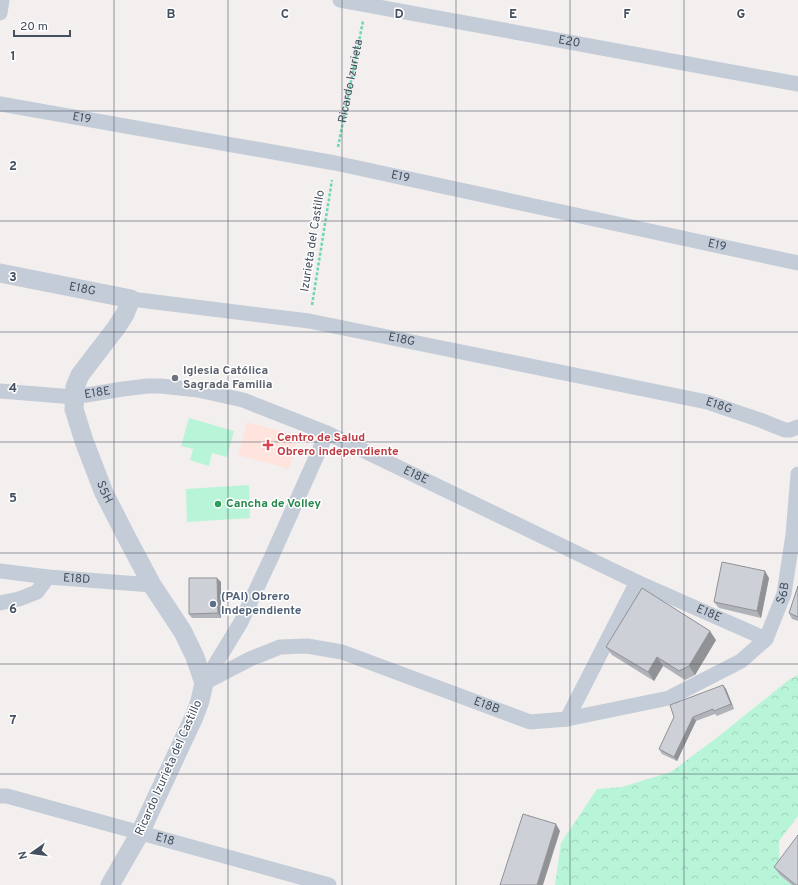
<svg xmlns="http://www.w3.org/2000/svg" width="798" height="885" viewBox="0 0 798 885" font-family="Overpass,sans-serif">
<defs>
<pattern id="forest-crowns" width="20" height="18" patternUnits="userSpaceOnUse"><rect width="20" height="18" fill="#b8f4d8"/><path d="M2 6a3 3 0 1 1 6 0M12 15a3 3 0 1 1 6 0" fill="none" stroke="#a0d3bc"/></pattern>
</defs>
<rect width="100%" height="100%" fill="#f2efee"/>
<path fill="#fee4dc" d="M247,422l51,14 -9,33 -51,-14z"/>
<g fill="#b8f4d8">
<path d="M189,418l45,13 -7,26 -15,-4 -3,13 -19,-6 3,-11 -12,-3z"/>
<path d="M249,485l1,33 -63,4 -1,-33z"/>
</g>
<path fill="url(#forest-crowns)" d="M798,675v141l-19,25 1,34 12,10h-237l6,-42 36,-54 25,-2 49,-15 48,-36 71,-57z"/>
<g fill="none" stroke-linecap="round" stroke-linejoin="round">
<g stroke="#6cd6b1" stroke-width="2.5" stroke-dasharray="3 2" stroke-linecap="butt">
<path id="s1" d="M338,147l25,-126"/>
<path d="M312,305l20,-125"/>
</g>
<g stroke="#c4ccd8" stroke-width="15">
<path id="s2" d="M340,0l458,84"/>
<path d="M0,13l2,-13"/>
<path id="s3" d="M0,104l335,59 463,100"/>
<path id="s4" d="M131,299l178,22 398,81 53,18 25,10h5l8,-3"/>
<path id="s5" d="M0,391l74,6 49,-8 25,-3h13l37,4 45,10 84,33 310,149 129,57"/>
<path id="s6" d="M0,571l48,6 104,8"/>
<path d="M0,603l19,-4 18,-7 11,-15"/>
<path id="s7" d="M204,683l46,-24 30,-12 27,-1 35,6 188,70 37,-3 102,-21 72,-37 25,-22 18,-45 9,-59 5,-61"/>
<path d="M204,683l37,-61 30,-64 56,-125"/>
<path d="M567,719l70,-137"/>
<path id="s8" d="M0,796h7l322,89"/>
</g>
<path stroke="#c4ccd8" stroke-width="19" id="s9" d="M0,273l131,26 -6,15 -9,14 -36,47 -5,12 -1,22 10,32 20,52 23,45 25,47 31,47 12,25 9,26 -4,18 -6,16 -54,116 -30,52"/>
</g>
<g fill="#b0b3b9">
<path d="M769,578l-8,40 -42,-10 -5,-6z"/>
<path d="M221,582v36h-29l-3,-4z"/>
<path d="M798,586v35l-6,-2 -3,-6z"/>
<path d="M716,640l-21,35 -10,5 -22,-14 -9,15 -42,-26 -6,-8z"/>
<path d="M723,685l3,4 8,20 -17,7 -2,-2 -19,7 -19,40 -15,-7 -3,-5z"/>
<path d="M774,867l24,18h-6l-12,-10z"/>
</g>
<g fill="#909296">
<path d="M765,571l4,7 -8,40 -4,-7z"/>
<path d="M217,578l4,4v36l-3,-5z"/>
<path d="M710,631l6,9 -21,35 -6,-9z"/>
<path d="M657,657l6,9 -9,15 -6,-9z"/>
<path d="M723,685l3,4 8,20 -3,-5z"/>
<path d="M693,717l3,4 -19,40 -3,-4z"/>
<path d="M556,824l4,7 -17,54h-6z"/>
</g>
<g fill="#cdd0d7" stroke="#909296">
<path d="M722,562l43,9 -8,40 -43,-9z"/>
<path d="M189,578h28l1,35 -29,1z"/>
<path d="M798,586v31l-9,-4z"/>
<path d="M642,588l68,43 -21,35 -10,5 -22,-14 -9,15 -42,-25z"/>
<path d="M723,685l8,19 -17,7 -1,-2 -20,8 -19,40 -15,-8 15,-32 -4,-12z"/>
<path d="M523,814l33,10 -19,61h-37z"/>
<path d="M798,835v50h-2l-22,-18z"/>
</g>
<path fill="none" stroke="#454f5f" stroke-width="1" stroke-opacity="0.55" d="M114,0v885M228,0v885M342,0v885M456,0v885M570,0v885M684,0v885M0,111h798M0,221h798M0,332h798M0,442h798M0,553h798M0,664h798M0,774h798"/>
<circle fill="#6b7280" stroke="#fff" stroke-width="1.5" cx="175" cy="378" r="4"/>
<path fill="#e0444e" stroke="#fff" stroke-width="1.5" d="M266 439h4v4h4v4h-4v4h-4v-4h-4v-4h4z"/>
<circle fill="#2e9e5b" stroke="#fff" stroke-width="1.5" cx="218" cy="504" r="4"/>
<circle fill="#5c6f8a" stroke="#fff" stroke-width="1.5" cx="213" cy="604" r="4"/>
<g text-anchor="middle" dominant-baseline="central" stroke-width="3" stroke-linejoin="round" paint-order="stroke">
<g font-size="12" fill="#454f5f" stroke="#fff">
<text stroke="none"><textPath href="#s2" startOffset="233">E20</textPath></text>
<text stroke="none"><textPath href="#s1" startOffset="67">Ricardo Izurieta</textPath></text>
<text stroke="none"><textPath href="#s3" startOffset="83">E19</textPath></text>
<text stroke="none"><textPath href="#s3" startOffset="407">E19</textPath></text>
<text transform="translate(313 241) rotate(-81)">Izurieta del Castillo</text>
<text stroke="none"><textPath href="#s3" startOffset="731">E19</textPath></text>
<text stroke="none"><textPath href="#s9" startOffset="84">E18G</textPath></text>
<text stroke="none"><textPath href="#s4" startOffset="274">E18G</textPath></text>
<text stroke="none"><textPath href="#s5" startOffset="98">E18E</textPath></text>
<text stroke="none"><textPath href="#s4" startOffset="598">E18G</textPath></text>
<text stroke="none"><textPath href="#s5" startOffset="434">E18E</textPath></text>
<text stroke="none"><textPath href="#s9" startOffset="349">S5H</textPath></text>
<text stroke="none"><textPath href="#s6" startOffset="77">E18D</textPath></text>
<text stroke="none"><textPath href="#s7" startOffset="652">S6B</textPath></text>
<text stroke="none"><textPath href="#s5" startOffset="758">E18E</textPath></text>
<text stroke="none"><textPath href="#s7" startOffset="301">E18B</textPath></text>
<text transform="translate(169 768) rotate(-66)">Ricardo Izurieta del Castillo</text>
<text stroke="none"><textPath href="#s8" startOffset="171">E18</textPath></text>
</g>
<g font-size="12" font-weight="bold" fill="#5b616d" stroke="#fff" text-anchor="start">
<text x="183" y="371">Iglesia Católica<tspan x="183" dy="14">Sagrada Familia</tspan></text>
</g>
<g font-size="12" font-weight="bold" fill="#be3a42" stroke="#fff" text-anchor="start">
<text x="277" y="438">Centro de Salud<tspan x="277" dy="14">Obrero independiente</tspan></text>
</g>
<g font-size="12" font-weight="bold" fill="#27864d" stroke="#fff" text-anchor="start">
<text x="226" y="504">Cancha de Volley</text>
</g>
<g font-size="12" font-weight="bold" fill="#4e5e75" stroke="#fff" text-anchor="start">
<text x="221" y="597">(PAI) Obrero<tspan x="221" dy="14">Independiente</tspan></text>
</g>
</g>
<g font-size="13" text-anchor="middle" font-weight="bold" fill="#454f5f" stroke="#fff" stroke-width="3" stroke-linejoin="round" paint-order="stroke">
<text x="171" y="18">B</text>
<text x="285" y="18">C</text>
<text x="399" y="18">D</text>
<text x="513" y="18">E</text>
<text x="627" y="18">F</text>
<text x="741" y="18">G</text>
<text x="13" y="60">1</text>
<text x="13" y="170">2</text>
<text x="13" y="281">3</text>
<text x="13" y="392">4</text>
<text x="13" y="502">5</text>
<text x="13" y="613">6</text>
<text x="13" y="724">7</text>
</g>
<g transform="translate(32 853) rotate(256)" stroke="#ffffff" stroke-width="3" paint-order="stroke">
<path d="M0-3L7 15L0 10L-7 15Z" fill="#454f5f"/>
<text y="-6" font-size="11" font-weight="bold" text-anchor="middle" fill="#454f5f">N</text>
</g>
<path d="M14 30v6h56v-6" fill="none" stroke="#454f5f" stroke-width="2"/>
<text x="20" y="30" font-size="12" fill="#454f5f" stroke="#ffffff" stroke-width="3" paint-order="stroke">20 m</text>
</svg>
